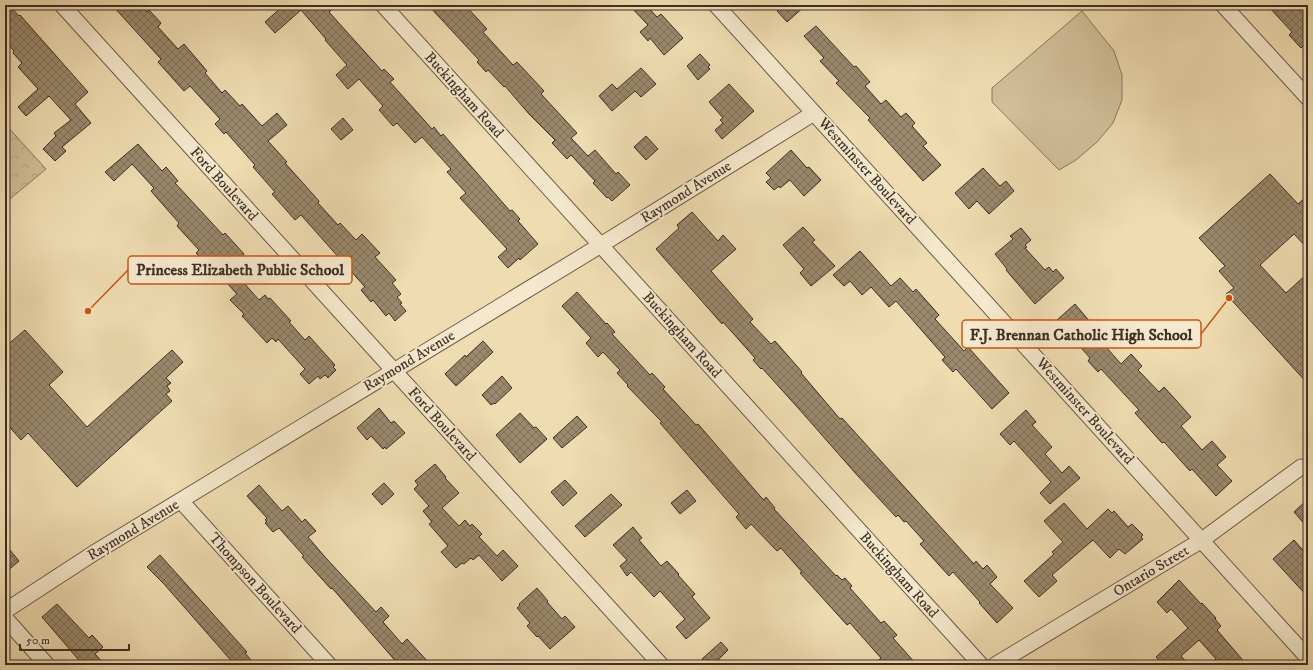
<svg xmlns="http://www.w3.org/2000/svg" width="1313" height="670" viewBox="0 0 1313 670" font-family="'IM FELL DW Pica',serif">
<defs>
<pattern id="forest-crowns" width="20" height="18" patternUnits="userSpaceOnUse"><rect width="20" height="18" fill="#d1bf99"/><path d="M2 6a3 3 0 1 1 6 0M12 15a3 3 0 1 1 6 0" fill="none" stroke="#b4a484"/></pattern>
<pattern id="building-cross-hatch" width="8" height="8" patternUnits="userSpaceOnUse"><rect width="8" height="8" fill="#9a896d"/><path d="M0 0l8 8M0 8l8-8" fill="none" stroke="#7f7059"/></pattern>
</defs>
<rect width="100%" height="100%" fill="#efdcb1"/>
<filter id="stains"><feTurbulence type="fractalNoise" baseFrequency=".005" numOctaves="4"/><feColorMatrix values="0 0 0 0 .2 0 0 0 0 .09 0 0 0 0 .02 0 0 0 .5 -.17"/></filter>
<radialGradient id="worn" r=".72"><stop offset=".6" stop-color="#630" stop-opacity="0"/><stop offset="1" stop-color="#630" stop-opacity=".3"/></radialGradient>
<path fill="url(#forest-crowns)" stroke="#88775e" d="M5,124l41,45 -41,34z"/>
<path fill="#d1bf99" stroke="#88775e" d="M1082,11l32,40 8,24v25l-9,23 -16,19 -21,18 -17,10 -67,-68v-14z"/>
<g fill="url(#building-cross-hatch)" stroke="#3e2f24">
<path d="M5,5h4l10,11 1,-1 68,77 -13,12 16,19 -29,24 4,4 -11,10 -12,-12 13,-13 -2,-3 17,-13 -22,-24 -23,20 -8,-9 20,-18 -20,-22 4,-4 -9,-10 1,-2 -9,-10z"/>
<path d="M112,5h28l7,7 2,-2 12,13 -3,4 20,22 6,-5 23,27 -2,2 17,20 3,-3 15,16 2,-2 20,22 15,-13 10,12 -19,16 19,21 -2,1 34,38 -1,2 20,22 2,-2 16,17 6,-6 18,19 -5,4 21,23 -4,3 9,11 -4,3 5,6 -2,1 6,7 -11,10 -6,-8 -3,3 -13,-16 -2,2 -10,-12 4,-3 -64,-72 -6,5 -23,-26 3,-2 -22,-25 2,-2 -29,-33 -2,2 -9,-10 5,-5 -30,-33 -6,5 -26,-29 3,-3z"/>
<path d="M284,5h53l-8,7 53,59 2,-2 10,10 -4,3 42,47 2,-2 7,9 2,-2 67,77 2,-1 8,9 -2,2 20,23 -18,16 -1,-2 -11,10 -10,-11 9,-8 -47,-51 6,-5 -19,-21 4,-3 -29,-32 -7,6 -18,-20 -4,3 -14,-16 4,-4 -24,-27 -11,10 -12,-14 11,-10 -22,-25 1,-1 -25,-29 -26,23 -10,-11z"/>
<path d="M428,5h37l22,24 -4,3 30,33 4,-3 27,29 -3,3 36,39 -6,5 17,18 7,-6 21,24 2,-2 12,13 -18,16 -4,-4 -1,1 -14,-15 2,-2 -24,-26 -4,4 -15,-16 3,-3 -26,-26 -24,-28 -1,1 -16,-17 -2,2 -9,-10 2,-2z"/>
<path d="M629,5h17l11,12 4,-3 22,24 -19,17 -14,-17 -2,3 -8,-9 8,-7z"/>
<path d="M784,5h22l-19,17 -10,-11z"/>
<path d="M1267,5h41v37l-7,6 -12,-13 3,-3z"/>
<path d="M816,26l38,41 2,-1 14,16 -5,4 16,18 5,-4 15,17 5,-4 9,10 -3,3 15,17 -4,3 18,19 -18,16 -55,-61 2,-2 -34,-35 3,-2 -19,-20 4,-3 -20,-22z"/>
<path d="M700,54l10,11 -2,2 2,2 -12,11 -11,-14z"/>
<path d="M641,68l15,16 -15,13 -6,-6 -23,20 -13,-15 13,-12 5,5z"/>
<path d="M729,84l25,27 -32,28 -7,-9 8,-7 -3,-3 3,-2 -14,-16z"/>
<path d="M343,118l10,12 -12,10 -10,-11z"/>
<path d="M646,136l12,13 -12,11 -12,-13z"/>
<path d="M138,144l24,27 4,-4 12,14 -3,2 48,52 2,-2 19,21 -1,2 13,13 -13,13 16,18 6,-5 3,4 2,-1 21,23 -2,1 16,18 4,-4 26,29 -2,2 3,3 -8,8 -3,-3 -5,4 -2,-3 -9,8 -9,-10 5,-5 -27,-30 -2,3 -4,-4 -5,5 -25,-27 2,-2 -14,-14 7,-6 -12,-13 3,-2 -18,-19 -4,3 -10,-10 3,-3 -22,-24 2,-3 -28,-32 3,-3 -22,-24 -18,17 -9,-9z"/>
<path d="M791,150l16,18 2,-1 12,13 -17,16 -14,-16 -10,8 -1,-2 -5,4 -8,-8 5,-4 -5,-5z"/>
<path d="M983,168l17,18 6,-5 8,10 -25,23 -12,-13 -8,8 -14,-16z"/>
<path d="M1270,174l28,30 10,-9v54l-14,-15 -34,31 26,28 22,-20v111l-82,-90 8,-6 -15,-17 6,-5 -26,-28z"/>
<path d="M692,212l26,29 5,-6 13,14 -25,22 42,48 -3,3 21,22 4,-3 27,31 -1,1 39,46 2,-1 132,146 2,-3 7,8 4,-4 10,12 -7,7 23,24 -16,15 -18,-20 1,-1 -27,-30 -4,4 -29,-32 4,-3 -18,-20 -2,1 -6,-7 -2,2 -39,-42 -58,-66 -37,-41 -1,1 -8,-9 2,-2 -32,-36 -1,2 -66,-75 23,-21 -2,-3z"/>
<path d="M803,227l12,13 -3,2 23,24 -24,20 -11,-13 4,-4 -21,-24z"/>
<path d="M1021,228l10,12 -6,5 2,2 -2,1 20,22 4,-3 4,5 3,-3 8,9 -29,26 -29,-34 1,-1 -12,-15 18,-15 -3,-3z"/>
<path d="M860,251l31,35 9,-8 13,14 3,-3 23,26 -4,4 29,32 4,-4 41,46 -17,16 -36,-40 -3,3 -11,-12 3,-3 -49,-56 -7,6 -18,-20 -9,8 -12,-14 -6,5 -11,-11z"/>
<path d="M577,292l29,32 1,-1 8,9 -3,2 38,41 2,-2 13,14 -2,2 33,36 2,-1 62,72 4,4 2,-3 9,11 -1,1 62,67 1,-1 5,5 3,-2 7,8 -2,2 31,35 3,-2 13,14 -4,3 24,27h-44l8,-7 -31,-35 -3,2 -47,-52 2,-1 -21,-24 -4,3 -26,-27 -5,5 -10,-12 3,-3 -79,-91 2,-1 -35,-36 1,-1 -11,-12 3,-3 -17,-18 -5,5 -12,-14 5,-5 -29,-32z"/>
<path d="M1075,304l16,19 3,-3 12,13 -7,6 22,25 10,-10 11,12 -4,4 21,22 5,-5 11,12 16,18 -10,9 21,24 10,-9 14,16 -9,8 15,16 -16,15 -24,-27 -2,2 -26,-29 -2,1 -27,-30 4,-3 -38,-41 -3,3 -10,-11 2,-3 -22,-25 -3,3 -8,-9 4,-3 -4,-4z"/>
<path d="M25,330l38,42 -14,13 38,42 85,-77 11,12 -17,16 5,5 -4,3 3,5 -4,3 6,7 -95,86 -49,-54 -7,7 -16,-18v-75z"/>
<path d="M483,341l10,11 -37,34 -11,-12 20,-19 1,2z"/>
<path d="M502,376l10,12 -17,16 -1,-1 -3,2 -9,-10z"/>
<path d="M379,408l12,15 3,-2 11,12 -19,16 -1,-2 -2,2 -12,-13 -4,4 -10,-12z"/>
<path d="M1026,410l10,12 -4,3 20,22 -7,7 17,19 7,-7 11,12 -30,26 -10,-11 11,-11 -37,-41 -4,4 -10,-11z"/>
<path d="M520,413l14,15 2,-1 11,12 -27,24 -24,-28z"/>
<path d="M577,416l10,11 -25,21 -9,-10z"/>
<path d="M435,464l11,13 -1,1 14,15 -17,15 17,18 6,-6 5,6 2,-2 10,10 -3,3 18,19 6,-6 15,16 -16,15 -23,-26 -6,5 -2,-2 -7,6 -2,-1 -6,5 -15,-16 7,-6 -19,-22 3,-2 -9,-11 6,-5 -15,-17 4,-4 -3,-4z"/>
<path d="M565,480l12,13 -14,13 -12,-14z"/>
<path d="M384,483l10,11 -12,11 -10,-11z"/>
<path d="M259,485l23,26 6,-5 14,16 3,-3 11,12 -8,6 17,20 51,55 5,-5 8,9 -6,6 19,22 5,-5 24,26h-32l-67,-77 -1,1 -29,-32 2,-1 -25,-28 -6,4 -8,-9 2,-2 -2,-1 2,-2 -20,-22z"/>
<path d="M687,490l9,11 -16,13 -9,-11z"/>
<path d="M611,494l11,11 -37,32 -10,-11z"/>
<path d="M1308,499v29l-14,-16z"/>
<path d="M1064,503l23,26 21,-20 4,4 2,-2 14,16 4,-3 11,11 -2,2 2,2 -18,15 -6,-5 -9,9 -17,-18 -41,35 5,6 -18,16 -15,-16 30,-27 -2,-2 11,-10 -19,-21z"/>
<path d="M633,527l9,11 -3,2 22,26 6,-5 12,13 -1,1 17,19 -3,3 18,21 -24,21 -10,-12 9,-8 -25,-28 -6,6 -23,-25 -4,4 -7,-10 7,-6 -14,-15z"/>
<path d="M1294,540l14,16v41l-35,-38z"/>
<path d="M5,544l14,17 -14,12z"/>
<path d="M160,555l87,97 -2,1 10,12h-20l-71,-81 -17,-17z"/>
<path d="M1179,580l22,24 1,-1 14,15 -1,1 6,7 -4,4 30,35h-38l7,-6 -17,-19 -18,16 8,9h-26l-7,-8 32,-29 -17,-19 -4,4 -10,-11z"/>
<path d="M537,588l11,13 -1,1 15,17 3,-3 10,11 -25,22 -12,-13 -1,1 -10,-11 3,-3 -13,-15 3,-3 -1,-1z"/>
<path d="M57,604l32,34 3,-3 11,12 -8,7 10,11h-22l-41,-48z"/>
<path d="M721,642l7,8 -15,15h-5l-6,-6z"/>
</g>
<g fill="none" stroke-linecap="round" stroke-linejoin="round">
<g stroke="#6a5a47" stroke-width="17">
<g id="street">
<path d="M62,5l599,660"/>
<path d="M383,5l598,660"/>
<path d="M716,5l592,653"/>
<path d="M1223,5l85,93"/>
<path d="M181,501l148,164"/>
<path d="M5,611l89,-58 489,-297 231,-143"/>
<path d="M5,618l42,47"/>
<path d="M995,665l207,-125 99,-73"/>
</g>
</g>
<use href="#street" stroke="#f5e8cc" stroke-width="15"/>
</g>
<g text-anchor="middle" dominant-baseline="central" stroke-width="4" stroke-linejoin="round" paint-order="stroke">
<g font-size="15" fill="#3e2f24" stroke="#f5e8cc">
<text transform="translate(464 95) rotate(48)">Buckingham Road</text>
<text transform="translate(867 171) rotate(48)">Westminster Boulevard</text>
<text transform="translate(224 184) rotate(48)">Ford Boulevard</text>
<text transform="translate(686 192) rotate(-32)">Raymond Avenue</text>
<text transform="translate(682 335) rotate(48)">Buckingham Road</text>
<text transform="translate(409 361) rotate(-31)">Raymond Avenue</text>
<text transform="translate(1085 411) rotate(48)">Westminster Boulevard</text>
<text transform="translate(442 424) rotate(48)">Ford Boulevard</text>
<text transform="translate(133 530) rotate(-31)">Raymond Avenue</text>
<text transform="translate(1151 571) rotate(-31)">Ontario Street</text>
<text transform="translate(899 575) rotate(48)">Buckingham Road</text>
<text transform="translate(255 583) rotate(48)">Thompson Boulevard</text>
</g>
</g>
<path fill="none" stroke="#ce5310" stroke-width="1.5" d="M88 311L128 270M1229 298L1201 334"/>
<g fill="#ce5310" stroke="#f5e8cc" stroke-width="1.5">
<circle cx="88" cy="311" r="4"/>
<circle cx="1229" cy="298" r="4"/>
</g>
<g fill="#f5e8cc" stroke="#ce5310" stroke-width="1.5">
<rect x="128" y="256" width="224" height="28" rx="4"/>
<rect x="962" y="320" width="239" height="28" rx="4"/>
</g>
<g font-size="16" text-anchor="middle" font-weight="bold" fill="#3e2f24">
<text x="240" y="275">Princess Elizabeth Public School</text>
<text x="1081" y="340">F.J. Brennan Catholic High School</text>
</g>
<rect width="1313" height="670" fill="none" stroke="#efdcb1" stroke-width="20"/>
<rect x="6" y="6" width="1301" height="658" fill="none" stroke="#3e2f24" stroke-width="2"/>
<rect x="10" y="10" width="1293" height="650" fill="none" stroke="#3e2f24"/>
<path d="M20 644v6h109v-6" fill="none" stroke="#3e2f24" stroke-width="2"/>
<text x="26" y="644" font-size="12" fill="#3e2f24" stroke="#f5e8cc" stroke-width="3" paint-order="stroke">50 m</text>
<rect width="100%" height="100%" filter="url(#stains)"/>
<rect width="100%" height="100%" fill="url(#worn)"/>
</svg>
